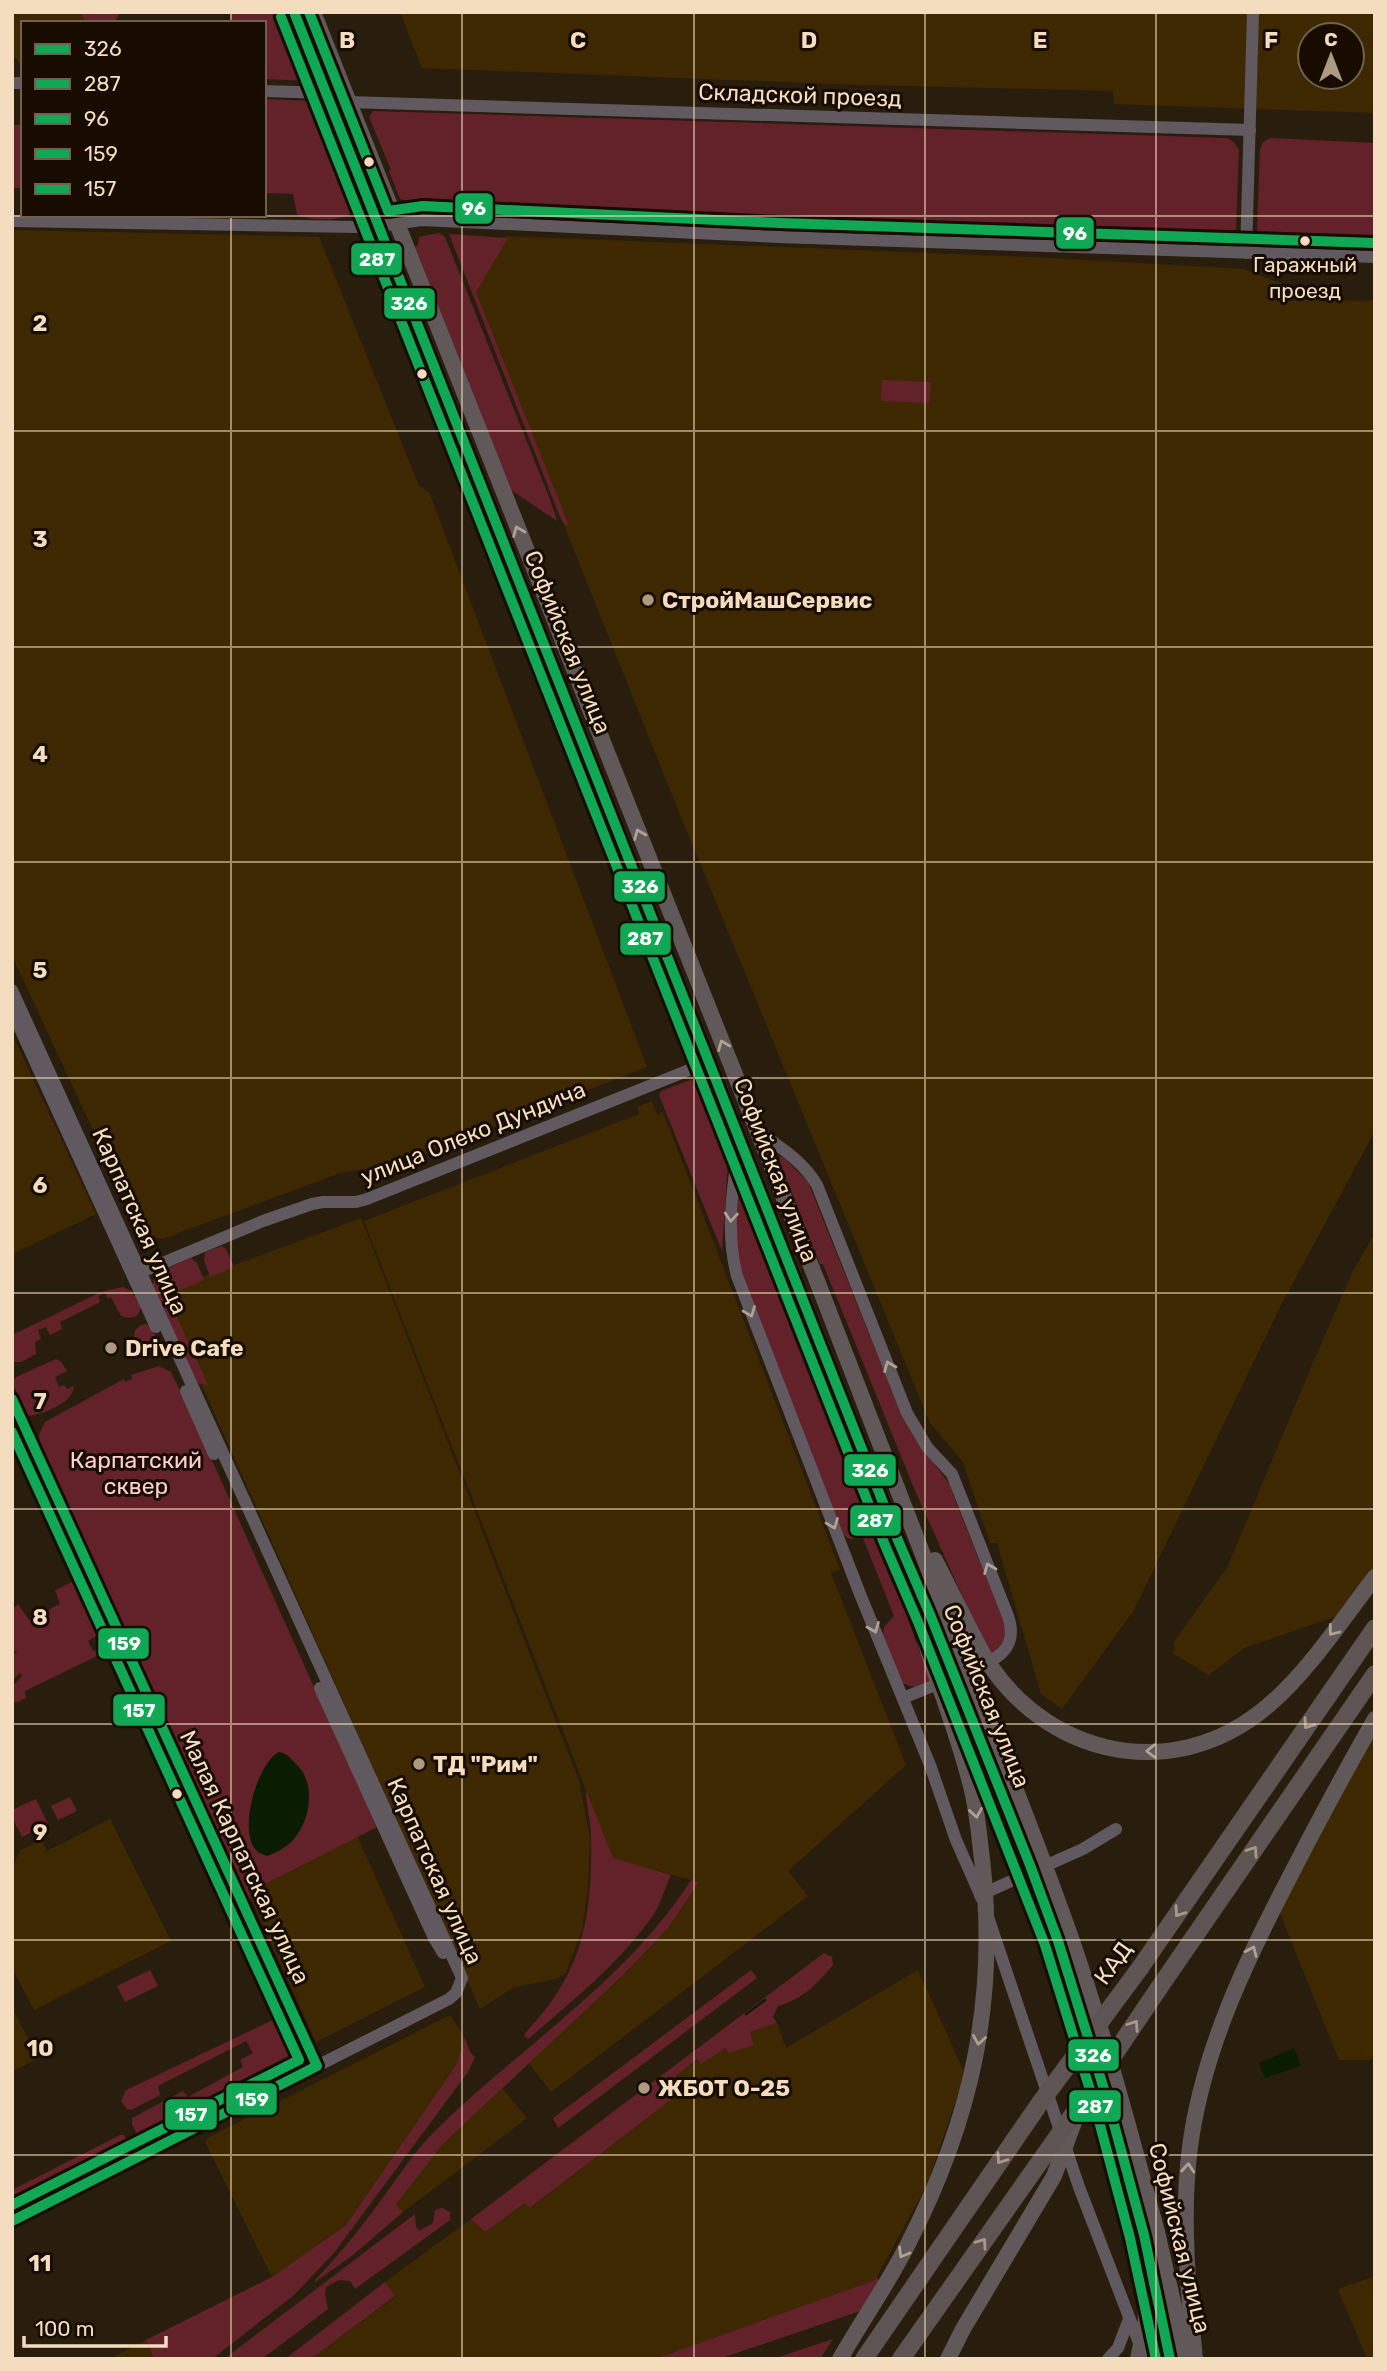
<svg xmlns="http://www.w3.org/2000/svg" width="1387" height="2371" viewBox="0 0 1387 2371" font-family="Rubik,sans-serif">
<rect width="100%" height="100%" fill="#291e0d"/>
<g fill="#3e2802" fill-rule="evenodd">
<path d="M12,12h69l4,11h-62v43l-8,-8 -3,1z"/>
<path d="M400,12h975v101l-261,-9 -1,-13 -281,-7 -410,-16zM1310,35h42v42h-42z"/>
<path d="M12,230l307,7 100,249 10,6 218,575 -243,95 -64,11 -178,66 -21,-6 -129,-277z"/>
<path d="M507,236l544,22 193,11 78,31 53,1v830l-94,174 -147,305 -72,99 -21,-15 -44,-151h-7l-27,-81 -33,-39 -249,-606 -117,-292 -90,-237z"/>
<path d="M12,1034l84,180 -84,40z"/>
<path d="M652,1101l5,14 6,-3 177,457 -9,4 75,192 -118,106 20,25 -257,196 -23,-30 98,-90 42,-44 31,-46 -86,-23 -249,-638 275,-107 -2,-7z"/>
<path d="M361,1218l218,563 11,57 -2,50 -6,42 -16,43 -13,7 -39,7 -34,22 -316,-709 3,-10z"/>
<path d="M1375,1233v352l-26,27 -105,36 -35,27 -35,-21v-12l54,-76 86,-206 39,-89z"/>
<path d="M1375,1730v321l-4,9h-32l-62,-154z"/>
<path d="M110,1819l61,122 -137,69 -22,-42v-99l8,-18 21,-12 6,12z"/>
<path d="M357,1836l68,151 -109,55 -68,-150z"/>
<path d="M918,1970l47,104 -39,113 -51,93 -220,79h-344l84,-62 -10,-15 86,-63 14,13 40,-29 6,5 145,-112 -8,-13 30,-24 28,-11 28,-4 -4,-12 27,-9 9,25z"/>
<path d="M12,2008l26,50 -26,14z"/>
<path d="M450,2015l15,23 -9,27 -110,160 -74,52 -67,-135 4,-5z"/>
<path d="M502,2088l25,30 -124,94 -7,-8 16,-22 31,-38z"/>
<path d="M1375,2276v83h-8l-29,-70z"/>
<path d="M146,2340l8,19h-44z"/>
</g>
<g fill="#632229">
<path d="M81,12h39l-6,11h-29z"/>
<path d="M229,12h56l25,64 -1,5 -45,-2v-56h-31z"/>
<path d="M264,99l46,2 12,7 36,88 -4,2c1,4 2,8 0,12 -8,13 -46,11 -57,4l-4,-20 -29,-1z"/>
<path d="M373,111l854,27 7,4 5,8 -3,79 -10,15 -787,-33 -39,-12 -11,-28 2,-1 -22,-53z"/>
<rect x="12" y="125" width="11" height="63"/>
<path d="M1270,138l105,5v106l-111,-4 -7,-16 3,-79 3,-8z"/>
<path d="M439,233l6,4 104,260 8,24 -46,-31 -96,-243 3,-2 1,-8z"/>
<path d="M449,234l59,4 -32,54 93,234 -4,-1 -5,-8z"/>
<path d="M882,380l49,2 -2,21 -48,-2z"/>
<path d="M695,1074h5l3,5 26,68 -7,104 -63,-156 2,-4 35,-13z"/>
<path d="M780,1156l3,1 25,25 94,234 14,24 35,46 2,9 52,129c2,14 -4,22 -13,31l-78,32 -10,-3 -2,-2 -19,-46 1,-9 10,-11 -31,-78 -14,1 -6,-4 -103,-265c-6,-29 -3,-58 0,-87l2,-3 4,2 103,267 73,210 59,-22 -65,-144 -93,-229h-3l-41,-104z"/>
<path d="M222,1246l4,3 8,18 -24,10 -6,-17 1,-8z"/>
<path d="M191,1258l6,5 7,17 -29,12 -7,6 40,87 -12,-2 -44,-96 3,-14z"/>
<path d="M123,1287l8,4 3,5 3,-1 4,13 -4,8 -8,2 -8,-2 -10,-19 -3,1 -3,-5 -7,3 2,6 -40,20 2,7 -12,6 -4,-8 -8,3 3,9 -6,3 1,12 -15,8h-9v-27l89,-43z"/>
<path d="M147,1324l5,5 7,15 -3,12 -12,-1 -10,-17c-1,-8 4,-13 13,-14z"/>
<path d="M56,1359l5,3 6,9 -12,6 4,10 5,-2 3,4 7,-3c-1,17 -29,27 -44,30l-3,-1 -15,-33 4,-5z"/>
<path d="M159,1366l12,6 17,35 189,420 -128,65 2,8h-2l-209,-455 -1,-10 6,-13 79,-43 1,3 7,-3 -1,-4z"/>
<path d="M85,1576l34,76 -5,2 -34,-76z"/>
<path d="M76,1580l24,53 -12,8 5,10 12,-4 2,4 -82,40 1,7 -11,5 -3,-6v-10l10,-11 -2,-3 -8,8v-27l5,-1 -5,-5v-38l6,-6 11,16 31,-16 -5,-14z"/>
<path d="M586,1790l27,68 58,17c-6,12 -10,28 -17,39 -34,49 -82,87 -126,125l-4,-4c11,-14 24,-27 33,-42 31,-46 35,-102 34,-155 0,-16 -5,-33 -5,-48z"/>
<path d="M70,1797l7,14 -19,9 -7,-14z"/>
<path d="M36,1799l12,25 -26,13 -10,-20v-7z"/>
<path d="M691,1880l8,2 -31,46 -42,44 -183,172 -47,60 7,8 -50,43 -38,27v-2c23,-24 44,-50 64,-77 19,-26 36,-53 59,-75 83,-81 191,-150 253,-248z"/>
<path d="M250,1939l31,67 -6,3 -31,-68z"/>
<path d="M824,1953l8,4 1,8c-17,20 -29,33 -55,41l-5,11 4,6 -27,9 4,13 -25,8 -4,-5 -24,16 -4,-5 -29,24 8,13 -146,112 -5,-5 -40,29 -14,-13z"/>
<path d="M150,1970l8,16 -33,16 -8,-16z"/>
<path d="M751,1970l6,8 -199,150 -5,-10z"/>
<path d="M275,2019l23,49 -155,79 -11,-23v-6l51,-27 5,6 55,-30 -3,-7 13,-7 -7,-12 -88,45 2,9 -29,15 -4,-1 -6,-8 5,-11z"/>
<path d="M465,2038l5,14 5,5 -7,15 -134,181 -41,43 -81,63h-58l-8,-19 126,-63 74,-52 110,-160z"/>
<path d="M120,2135h4l9,18 -121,61v-24z"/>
<path d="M442,2208l8,4v8l-95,69 -5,-8 -11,-1 -13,7 -1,7 3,15 -66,50h-38l191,-145 1,13 3,4 14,-8 2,-13z"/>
<path d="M877,2276l7,18 -12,13 -153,52h-64l220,-79z"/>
<path d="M385,2282l10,14 -84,63h-26z"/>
<path d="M833,2339l-13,20h-47z"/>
</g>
<g fill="#0a1c01">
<path d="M279,1752c9,2 11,6 17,12 20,18 15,55 -2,75 -7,8 -18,14 -27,17 -3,-1 -8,-3 -10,-5 -20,-18 0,-88 22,-99z"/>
<path d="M1294,2048l7,18 -36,12 -6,-15z"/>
</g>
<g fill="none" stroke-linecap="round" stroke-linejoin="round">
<path stroke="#0a1c01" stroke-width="2.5" d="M746,2014l19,-14"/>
<g stroke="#60595f" stroke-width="12">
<path d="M12,83h11"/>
<path d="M264,91l62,2"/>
<path d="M348,102l902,28"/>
<path d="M12,221l344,6 23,-1 43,-6 357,17 596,20"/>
<path d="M1246,253l7,-241"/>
<path d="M12,990l450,988 -6,15 -7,6 -437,222"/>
<path d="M12,1011l144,316"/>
<path d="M757,1131c23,16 46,30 60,54l90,228 20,34 25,27 56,142c13,38 -19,46 -47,58"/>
<path d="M740,1139c-7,46 -15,92 -3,137l123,318 70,171 26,75 26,59"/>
<path d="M134,1275l129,-54 49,-17 11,-2h33l11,-3 342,-137"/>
<path d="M186,1391l28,63"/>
<path d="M12,1398l305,668"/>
<path d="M320,1688l114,250 9,15"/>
<path d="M903,1698l42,-17"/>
<path d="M980,1895l103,-46 33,-20"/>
<path d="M989,1920l90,267 62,161"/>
<path d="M1108,2359l10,-11 11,-29"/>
</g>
<g stroke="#615859" stroke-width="16">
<path d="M294,12l603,1526 47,111"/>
<path d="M313,12l506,1274 138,357"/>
<path d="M935,1560l39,77"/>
<path d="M908,1581l21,73"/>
<path d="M1098,2069l46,166 26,124"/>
<path d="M1157,2232l29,127"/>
<path d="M1195,2359c-7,-70 -14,-143 -5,-212 12,-92 52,-178 94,-259 29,-57 59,-113 91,-169"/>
</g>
<g stroke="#5f5454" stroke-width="18">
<path d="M1140,1968l235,-340"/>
<path d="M1159,1988l216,-314"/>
<path d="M864,2359l176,-256"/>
</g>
<g stroke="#615859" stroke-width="16">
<path d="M974,1637c55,116 196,155 296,67 38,-32 74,-87 105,-127"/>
<path d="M957,1643c40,99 80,198 115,298 33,96 59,194 85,291"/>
<path d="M944,1649l86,216 28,76 40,128"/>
<path d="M1126,2175l3,36 16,80 1,30 -8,38"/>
<path d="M840,2359c22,-39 48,-75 68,-115 64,-125 90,-244 74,-385 -3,-24 -5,-50 -11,-73 -11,-45 -28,-88 -42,-132"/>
<path d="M948,2359l15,-30 91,-153 22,-59"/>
</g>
<g stroke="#5f5454" stroke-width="18">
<path d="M1040,2103l100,-135"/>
<path d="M901,2359l181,-257 77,-114"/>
</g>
<g stroke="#180c00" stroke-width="16">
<path id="bus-1" d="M294,12l603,1526 34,79 99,248 28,76 50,161 36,133 26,124"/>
</g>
<g stroke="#180c00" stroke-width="16">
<path id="bus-2" d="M281,17l603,1526 34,79 127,323 50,161 35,132 26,121"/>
</g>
<g stroke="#180c00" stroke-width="16">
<path id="bus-3" d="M309,12l79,199 35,-5 357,17 595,20"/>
</g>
<g stroke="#180c00" stroke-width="16">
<path id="bus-4" d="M12,1399l305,667 -305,155"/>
</g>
<g stroke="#180c00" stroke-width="16">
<path id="bus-5" d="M12,1432l287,628 -287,145"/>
</g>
<use href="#bus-1" stroke="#10a855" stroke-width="10"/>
<use href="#bus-2" stroke="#10a855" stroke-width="10"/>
<use href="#bus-3" stroke="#10a855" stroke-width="10"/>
<use href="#bus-4" stroke="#10a855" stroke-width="10"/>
<use href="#bus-5" stroke="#10a855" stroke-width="10"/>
</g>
<defs><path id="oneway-chevron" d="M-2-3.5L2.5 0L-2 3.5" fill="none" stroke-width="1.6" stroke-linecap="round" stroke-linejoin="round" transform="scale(1.75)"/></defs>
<g stroke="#b2a191">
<use href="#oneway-chevron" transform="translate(518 531) rotate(-112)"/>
<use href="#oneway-chevron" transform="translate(639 834) rotate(-112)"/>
<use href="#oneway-chevron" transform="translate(723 1045) rotate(-112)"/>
<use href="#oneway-chevron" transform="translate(1333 1631) rotate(128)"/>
<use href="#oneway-chevron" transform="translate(1151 1751) rotate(179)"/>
<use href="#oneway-chevron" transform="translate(976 1813) rotate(81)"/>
<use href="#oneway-chevron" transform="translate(1252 1951) rotate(-66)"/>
<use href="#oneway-chevron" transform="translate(979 2040) rotate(99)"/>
<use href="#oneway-chevron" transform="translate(1188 2168) rotate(-85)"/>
<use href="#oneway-chevron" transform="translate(903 2253) rotate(120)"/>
</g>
<g stroke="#b1a293">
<use href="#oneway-chevron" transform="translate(731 1217) rotate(95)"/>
<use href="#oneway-chevron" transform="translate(750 1312) rotate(69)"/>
<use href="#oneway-chevron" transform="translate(889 1366) rotate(-112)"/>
<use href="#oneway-chevron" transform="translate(833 1524) rotate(69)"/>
<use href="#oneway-chevron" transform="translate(989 1568) rotate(-112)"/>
<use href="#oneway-chevron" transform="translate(874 1628) rotate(68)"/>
</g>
<g stroke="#aa9889">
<use href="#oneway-chevron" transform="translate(1308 1724) rotate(125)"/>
<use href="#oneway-chevron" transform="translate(1253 1851) rotate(-56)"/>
<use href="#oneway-chevron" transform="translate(1179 1912) rotate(125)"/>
<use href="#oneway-chevron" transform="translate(1134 2025) rotate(-56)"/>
<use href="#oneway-chevron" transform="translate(1001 2159) rotate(125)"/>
<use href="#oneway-chevron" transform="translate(982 2243) rotate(-55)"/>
</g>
<path fill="none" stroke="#f4ddbe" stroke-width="2" stroke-opacity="0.55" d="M231,12v11M462,12v2347M694,12v2347M925,12v2347M1156,12v2347M231,215v2144M12,216h1363M12,431h1363M12,647h1363M12,862h1363M12,1078h1363M12,1293h1363M12,1509h1363M12,1724h1363M12,1940h1363M12,2155h1363"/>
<g fill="#f4ddbe" stroke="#180c00" stroke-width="2.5">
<circle cx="369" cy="162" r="6"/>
<circle cx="1305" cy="241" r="6"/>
<circle cx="422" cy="374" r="6"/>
<circle cx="177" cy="1794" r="6"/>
</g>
<g fill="#ad9a80" stroke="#180c00" stroke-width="2.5">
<circle cx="648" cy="600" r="7"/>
<circle cx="111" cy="1348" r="7"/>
<circle cx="419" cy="1764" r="7"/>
<circle cx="644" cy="2088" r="7"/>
</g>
<g text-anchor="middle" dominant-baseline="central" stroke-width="6" stroke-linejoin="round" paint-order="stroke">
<g font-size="21" fill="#f4ddbe" stroke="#180c00">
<text x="1305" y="264">Гаражный<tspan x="1305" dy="26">проезд</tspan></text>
</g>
<g font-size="23" fill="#f4ddbe" stroke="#180c00">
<text transform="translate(800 95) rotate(2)">Складской проезд</text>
<text transform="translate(568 642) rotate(68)">Софийская улица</text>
<text transform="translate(473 1133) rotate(-22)">улица Олеко Дундича</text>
<text transform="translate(776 1170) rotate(69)">Софийская улица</text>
<text transform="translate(140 1221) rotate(66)">Карпатская улица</text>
<text transform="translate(987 1696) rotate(68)">Софийская улица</text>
<text transform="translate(245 1857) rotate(65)">Малая Карпатская улица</text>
<text transform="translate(435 1871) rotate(66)">Карпатская улица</text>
<text transform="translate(1113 1963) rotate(-54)">КАД</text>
<text transform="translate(1180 2238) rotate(76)">Софийская улица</text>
</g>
<g font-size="23" font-weight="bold" fill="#f4ddbe" stroke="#180c00" text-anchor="start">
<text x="662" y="600">СтройМашСервис</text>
<text x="125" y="1348">Drive Cafe</text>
<text x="433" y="1764">ТД "Рим"</text>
<text x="658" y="2088">ЖБОТ О-25</text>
</g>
<g font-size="23" fill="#feced0" stroke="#180c00">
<text x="136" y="1460">Карпатский<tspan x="136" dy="26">сквер</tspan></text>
</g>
</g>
<g font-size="23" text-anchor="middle" font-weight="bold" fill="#f4ddbe" stroke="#180c00" stroke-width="6" stroke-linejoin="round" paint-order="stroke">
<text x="347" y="48">B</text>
<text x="578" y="48">C</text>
<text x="809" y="48">D</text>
<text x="1040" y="48">E</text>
<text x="1271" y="48">F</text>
<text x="40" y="331">2</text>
<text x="40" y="547">3</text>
<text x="40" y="762">4</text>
<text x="40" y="978">5</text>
<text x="40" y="1193">6</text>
<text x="40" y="1409">7</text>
<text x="40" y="1625">8</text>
<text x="40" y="1840">9</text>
<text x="40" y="2056">10</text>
<text x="40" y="2271">11</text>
</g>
<g stroke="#180c00" stroke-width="2.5">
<rect x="454" y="192" width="40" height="33" rx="7" fill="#10a855"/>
<rect x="1055" y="216" width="40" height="34" rx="7" fill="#10a855"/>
<rect x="350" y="242" width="53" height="34" rx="7" fill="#10a855"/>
<rect x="383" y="287" width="53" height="33" rx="7" fill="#10a855"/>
<rect x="613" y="870" width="53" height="33" rx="7" fill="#10a855"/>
<rect x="619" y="922" width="53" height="34" rx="7" fill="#10a855"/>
<rect x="843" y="1453" width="54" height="34" rx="7" fill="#10a855"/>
<rect x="849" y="1504" width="53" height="33" rx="7" fill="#10a855"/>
<rect x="97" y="1627" width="53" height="33" rx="7" fill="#10a855"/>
<rect x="112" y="1693" width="54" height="34" rx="7" fill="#10a855"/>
<rect x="1067" y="2038" width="53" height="34" rx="7" fill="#10a855"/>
<rect x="225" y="2082" width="53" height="34" rx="7" fill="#10a855"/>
<rect x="1068" y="2089" width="54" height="34" rx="7" fill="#10a855"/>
<rect x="164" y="2098" width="54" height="33" rx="7" fill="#10a855"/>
</g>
<g font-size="19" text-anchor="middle" font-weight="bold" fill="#fff">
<text x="474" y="215">96</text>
<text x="1075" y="240">96</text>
<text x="377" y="266">287</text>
<text x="409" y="310">326</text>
<text x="640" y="893">326</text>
<text x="645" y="945">287</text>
<text x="870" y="1477">326</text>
<text x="875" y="1527">287</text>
<text x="124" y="1650">159</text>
<text x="139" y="1717">157</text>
<text x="1093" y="2062">326</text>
<text x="252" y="2106">159</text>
<text x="1095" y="2113">287</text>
<text x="191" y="2121">157</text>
</g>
<rect width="1387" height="2371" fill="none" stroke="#f4ddbe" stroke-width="28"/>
<rect x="21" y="21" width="245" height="196" fill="#180c00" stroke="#70604c" stroke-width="2"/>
<rect x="35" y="44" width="35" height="10" fill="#10a855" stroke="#70604c" stroke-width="2"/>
<text x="84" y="56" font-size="21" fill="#f4ddbe">326</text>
<rect x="35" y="79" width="35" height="10" fill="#10a855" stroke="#70604c" stroke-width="2"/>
<text x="84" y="91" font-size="21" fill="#f4ddbe">287</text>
<rect x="35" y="114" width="35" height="10" fill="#10a855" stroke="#70604c" stroke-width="2"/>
<text x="84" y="126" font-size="21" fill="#f4ddbe">96</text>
<rect x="35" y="149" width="35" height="10" fill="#10a855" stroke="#70604c" stroke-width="2"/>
<text x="84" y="161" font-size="21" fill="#f4ddbe">159</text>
<rect x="35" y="184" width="35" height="10" fill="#10a855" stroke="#70604c" stroke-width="2"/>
<text x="84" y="196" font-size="21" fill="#f4ddbe">157</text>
<g transform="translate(1331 56)"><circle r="33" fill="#180c00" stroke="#70604c" stroke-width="2"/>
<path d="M0-5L12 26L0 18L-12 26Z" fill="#ad9a80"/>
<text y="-10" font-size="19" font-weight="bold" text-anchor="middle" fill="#f4ddbe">С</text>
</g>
<path d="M24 2336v10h142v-10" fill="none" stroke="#f4ddbe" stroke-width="3.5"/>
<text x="35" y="2336" font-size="21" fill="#f4ddbe" stroke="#180c00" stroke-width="5" paint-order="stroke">100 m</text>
</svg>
